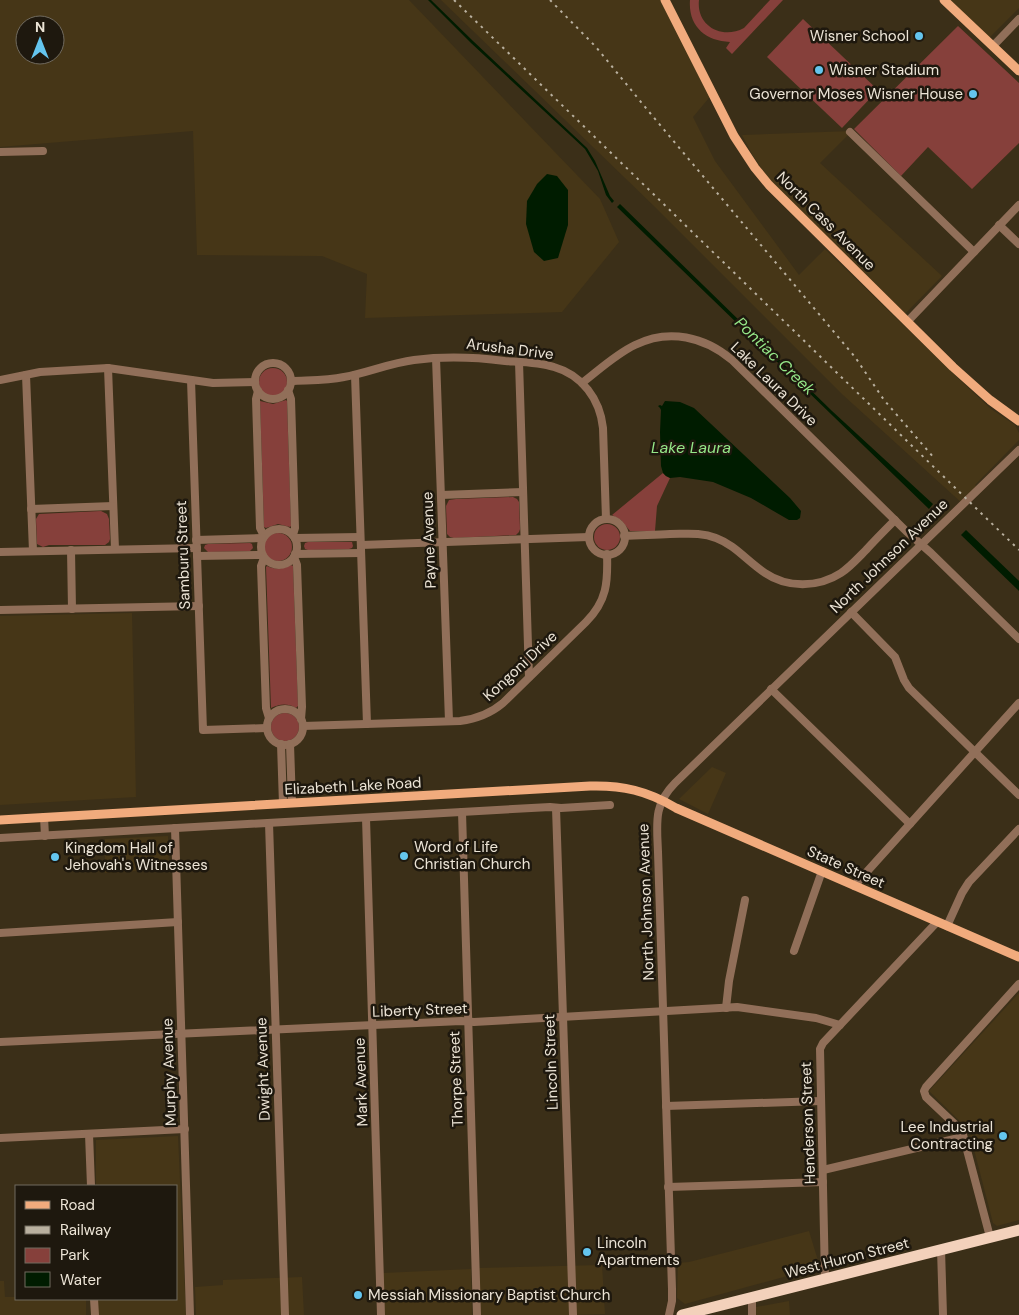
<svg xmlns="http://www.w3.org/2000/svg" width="1019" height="1315" viewBox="0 0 1019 1315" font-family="'DM Sans',sans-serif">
<rect width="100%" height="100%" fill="#3b2f18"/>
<g fill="#463617" fill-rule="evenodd">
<path d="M0,0h409l191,199 19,43 -57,70 -197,6 2,-44 -45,-18 -125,-1 -4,-124 -193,16zM25,25h30v30h-30z"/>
<path d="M441,0h224l48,93 -20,24 22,44 84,114 26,-26 135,131 31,29 24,16 4,8v7l-44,45 4,4 -16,15 -120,-109 -188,-188z"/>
<path d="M950,0h69v8l-30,30z"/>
<path d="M852,131l-32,32 122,113 -37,38 -137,-136 -16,-24 -10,-19z"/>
<path d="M132,613l4,184 -136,8v-189z"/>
<path d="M712,767l14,6 -18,41 -29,-15z"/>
<path d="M168,836l1,33 -64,4v-34z"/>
<path d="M1019,993v227l-22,6 -4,-3 -24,-93 -40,-39z"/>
<path d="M178,1136l8,179h-88v-16h78v-113h-80v-46z"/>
<path d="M809,1231l11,36 -135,37 -8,-6 1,-35 11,-1z"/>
<path d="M602,1265l3,49 -32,1h-92l-3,-47z"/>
<path d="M471,1269l1,46h-87l-2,-42z"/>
<path d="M302,1277l2,38h-108l-1,-28 28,-2v-5z"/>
<path d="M0,1281h4l1,16h11v2h70v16h-86z"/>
<path d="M789,1301l1,14h-34v-8z"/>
</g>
<g fill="#86403b">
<path d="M690,0h9c-3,26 23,40 45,28l26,-28h13l-51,54 -6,-6 4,-6c-25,-1 -42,-16 -40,-42z"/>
<path d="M803,19l75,71 -36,38 -75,-71z"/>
<path d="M958,26l61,57v60l-47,46 -44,-42 -27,29 -47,-47z"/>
<circle cx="273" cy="382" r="14"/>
<path d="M286,400l1,1 4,125 -1,1 -12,-3 -12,4 -2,-1 -4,-126 13,3z"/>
<path d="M663,473l3,3 4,2 -13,28 -2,25h-25l-9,-11 -9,-5z"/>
<path d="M513,497l4,2 2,3 1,27 -1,3 -3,3 -62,3 -4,-1 -3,-3 -1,-28 3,-6 7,-1z"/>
<path d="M101,511l6,3 2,5 1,20 -1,3 -4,3h-56l-6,2 -6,-3 -1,-25 3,-5z"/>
<circle cx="607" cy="537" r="13"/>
<circle cx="278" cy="547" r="14"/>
<path d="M308,542h44l1,4 -1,2 -3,1 -41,1 -3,-1 -1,-3 1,-3z"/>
<path d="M250,543l2,1 1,4 -3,3 -42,1 -4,-4 1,-3 3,-1z"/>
<path d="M291,565l2,1 5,140 -2,2c-9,-5 -16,-4 -25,0l-5,-141 1,-1c9,4 16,3 24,-1z"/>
<circle cx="285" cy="727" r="14"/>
</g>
<g fill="#001c00">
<path d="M428,0h3l42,41 114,107 8,13 15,35 4,5 -2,2 -6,-8 -8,-24 -13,-22 -114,-106z"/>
<path d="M547,174l10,2 11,14v35l-10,33 -14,3 -10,-9 -8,-28 1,-23 10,-17z"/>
<path d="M620,204l212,207 101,93 -4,5 -312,-302z"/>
<path d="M665,401l15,1 14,6 96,90 11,13 -1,7 -3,2h-8l-38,-22 -38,-16 -33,-5 -10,1 -4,-2 -3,-3 -2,-7 -1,-34 1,-22 -1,-2 -2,-2 2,-1 2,1z"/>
<path d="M966,530l53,51v10l-58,-56z"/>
</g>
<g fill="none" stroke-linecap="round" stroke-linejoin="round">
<g stroke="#916f59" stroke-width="8">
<path d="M993,46l26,-27"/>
<path d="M850,132l124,120"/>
<path d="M0,152l43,-1"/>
<path d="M999,225l20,19"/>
<path d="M908,321l111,-116"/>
<path d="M436,358l13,363"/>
<path d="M519,362l10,315"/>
<circle cx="273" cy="381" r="18"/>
<path d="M108,368l7,181"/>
<path d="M26,375l7,176"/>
<path d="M355,375l12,349"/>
<path d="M0,380l40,-8 68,-4 105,15 42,-1"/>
<path d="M191,380l12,350 63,-2"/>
<path d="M291,381c17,-1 35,0 53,-4 23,-4 46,-14 70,-17 31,-4 60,-3 91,1 16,1 34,1 49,6 28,8 46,32 49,61l3,91"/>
<path d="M582,383c17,-13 34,-29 53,-38 34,-17 70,-8 97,15l174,171 25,22 88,86"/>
<path d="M288,390l3,9 4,129 -2,7"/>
<path d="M258,391l-2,8 4,129 4,8"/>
<path d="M441,495l82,-3"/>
<path d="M31,509l82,-3"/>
<circle cx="607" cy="537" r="18"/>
<circle cx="279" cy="547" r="18"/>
<path d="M624,536c16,-1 31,-1 46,-2 16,0 31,-2 46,4 19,7 32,24 49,35 22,15 53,15 76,0 9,-6 17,-15 25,-23 9,-10 19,-20 29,-30"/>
<path d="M295,538l65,-1"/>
<path d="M196,540l66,-2"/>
<path d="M361,545l228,-8"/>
<path d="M71,550l1,59"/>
<path d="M0,552l197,-4"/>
<path d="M295,554l66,-1"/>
<path d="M197,556l65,-1"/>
<path d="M294,557l3,8 5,142 -1,12"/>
<path d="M264,558l-3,8 5,142 3,10"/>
<path d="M0,610l199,-4"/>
<path d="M851,612l44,45 9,23 5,8 110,107"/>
<path d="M771,689l139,135"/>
<circle cx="285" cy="727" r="18"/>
<path d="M303,726l157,-5c16,-2 30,-7 43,-18l83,-81c21,-21 22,-40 21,-68"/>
<path d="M281,744l2,60"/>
<path d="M290,744l2,59"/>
<path d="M556,808l17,507"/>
<path d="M462,812l15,503"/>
<path d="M44,817l1,19"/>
<path d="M366,818l15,497"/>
<path d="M269,823l16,492"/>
<path d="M175,828l15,487"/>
<path d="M0,838l550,-31 11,1 49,-3"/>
<path d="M854,886l165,-183"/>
<path d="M947,926l15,-33 7,-11 50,-53"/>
<path d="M0,933l178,-11"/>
<path d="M794,951l28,-80"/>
<path d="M726,1008l3,-27 16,-81"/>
<path d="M0,1042l461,-21 13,1 263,-15 79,11 24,7"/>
<path d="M666,1106l155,-5"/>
<path d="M89,1134l2,52"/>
<path d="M0,1138l185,-9"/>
<path d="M823,1170l140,-33"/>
<path d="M668,1187l155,-5"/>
<path d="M990,1237l-28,-106 -36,-34 -2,-6 2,-4 93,-103"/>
<path d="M941,1249l2,66"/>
<path d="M825,1279l-5,-230 3,-6 114,-121"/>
<path d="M752,1297v18"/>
<path d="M94,1299l1,16"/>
<path d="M669,1315l3,-14v-12l-14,-437c-1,-28 -5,-47 17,-69l344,-333"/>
</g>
<g stroke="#f1ab7d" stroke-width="9">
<path d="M665,0l69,136 21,32 14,17 184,182 37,33 29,21"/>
<path d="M944,0l75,71"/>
<path d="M0,820l590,-34c32,-1 58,5 86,22l343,149"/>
</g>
<path stroke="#f3d1bb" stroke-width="11" d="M682,1315l337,-85"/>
<g stroke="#b9b09f" stroke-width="2" stroke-dasharray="2.5 5" stroke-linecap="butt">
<path d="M454,0l565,550"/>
<path d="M550,0l46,47 54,66 205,244 29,43 51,59"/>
</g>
</g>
<g fill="#64c5ee" stroke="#1e180e" stroke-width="2">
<circle cx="919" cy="36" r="5"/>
<circle cx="819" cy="70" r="5"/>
<circle cx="973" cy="94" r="5"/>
<circle cx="404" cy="856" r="5"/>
<circle cx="55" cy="857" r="5"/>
<circle cx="1003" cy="1136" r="5"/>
<circle cx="587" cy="1252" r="5"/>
<circle cx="358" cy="1295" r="5"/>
</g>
<g text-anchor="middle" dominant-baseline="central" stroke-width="5" stroke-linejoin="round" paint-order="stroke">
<g font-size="15" fill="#ece4d6" stroke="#1e180e" text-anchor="start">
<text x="909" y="36" text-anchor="end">Wisner School</text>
<text x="829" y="70">Wisner Stadium</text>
<text x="963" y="94" text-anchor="end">Governor Moses Wisner House</text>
<text x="414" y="847">Word of Life<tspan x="414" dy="17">Christian Church</tspan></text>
<text x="65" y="848">Kingdom Hall of<tspan x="65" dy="17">Jehovah's Witnesses</tspan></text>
<text x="993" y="1127" text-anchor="end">Lee Industrial<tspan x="993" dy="17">Contracting</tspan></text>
<text x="597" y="1243">Lincoln<tspan x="597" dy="17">Apartments</tspan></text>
<text x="368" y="1295">Messiah Missionary Baptist Church</text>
</g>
<g font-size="15" fill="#ece4d6" stroke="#1e180e">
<text transform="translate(826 221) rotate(45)">North Cass Avenue</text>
<text transform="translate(510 349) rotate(7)">Arusha Drive</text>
<text transform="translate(774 384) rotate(44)">Lake Laura Drive</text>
<text transform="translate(429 540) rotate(-92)">Payne Avenue</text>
<text transform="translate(183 555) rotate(-92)">Samburu Street</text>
<text transform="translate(889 556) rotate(-44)">North Johnson Avenue</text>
<text transform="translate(520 666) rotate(-43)">Kongoni Drive</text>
<text transform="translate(353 786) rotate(-3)">Elizabeth Lake Road</text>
<text transform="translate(846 867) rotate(24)">State Street</text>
<text transform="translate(646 902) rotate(-92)">North Johnson Avenue</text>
<text transform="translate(420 1010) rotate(-2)">Liberty Street</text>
<text transform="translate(551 1062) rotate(-92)">Lincoln Street</text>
<text transform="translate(263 1069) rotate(-92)">Dwight Avenue</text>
<text transform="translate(169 1072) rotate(-92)">Murphy Avenue</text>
<text transform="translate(456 1079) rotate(-92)">Thorpe Street</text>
<text transform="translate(361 1082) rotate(-92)">Mark Avenue</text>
<text transform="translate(808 1123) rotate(-92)">Henderson Street</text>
<text transform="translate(847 1258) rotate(-14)">West Huron Street</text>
</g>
<g font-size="16" font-style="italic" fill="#95e788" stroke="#1e180e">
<text transform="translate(775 356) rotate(44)">Pontiac Creek</text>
<text x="691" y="447">Lake Laura</text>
</g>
</g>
<rect x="15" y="1185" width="162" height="115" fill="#1e180e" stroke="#706a5e"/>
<rect x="25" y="1201" width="25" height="8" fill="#f1ab7d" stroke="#706a5e"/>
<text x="60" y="1210" font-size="15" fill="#ece4d6">Road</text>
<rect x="25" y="1226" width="25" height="8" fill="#b9b09f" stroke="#706a5e"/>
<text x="60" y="1235" font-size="15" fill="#ece4d6">Railway</text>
<rect x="25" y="1248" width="25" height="15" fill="#86403b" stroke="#706a5e"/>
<text x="60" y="1260" font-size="15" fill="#ece4d6">Park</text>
<rect x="25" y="1272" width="25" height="15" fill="#001c00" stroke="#706a5e"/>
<text x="60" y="1285" font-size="15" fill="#ece4d6">Water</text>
<g transform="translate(40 40)"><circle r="24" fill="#1e180e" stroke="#706a5e"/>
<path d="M0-4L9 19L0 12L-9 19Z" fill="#64c5ee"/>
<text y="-8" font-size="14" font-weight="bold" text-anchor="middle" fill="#ece4d6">N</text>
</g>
</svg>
